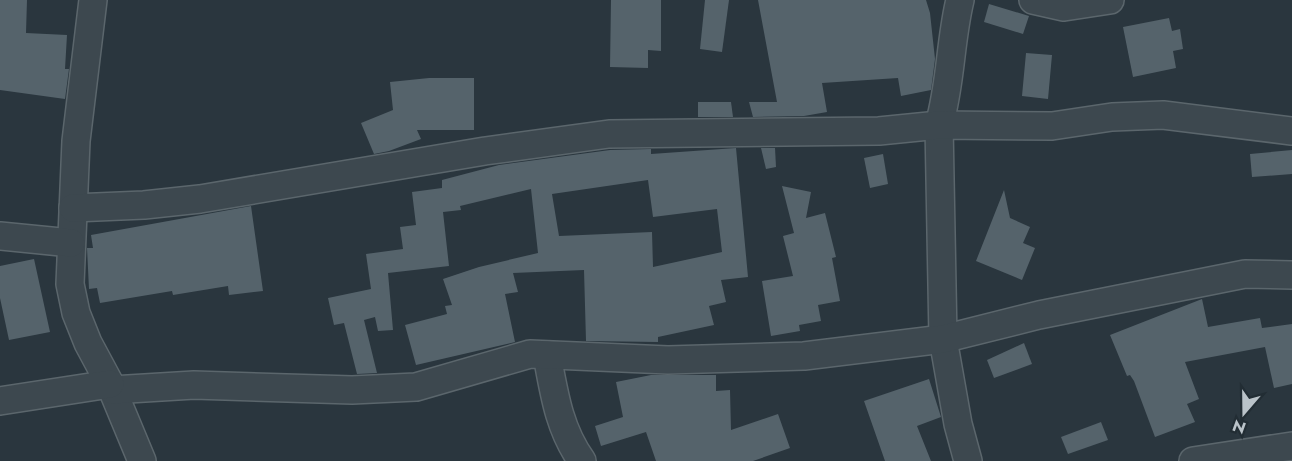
<svg xmlns="http://www.w3.org/2000/svg" width="1292" height="461" viewBox="0 0 1292 461" font-family="Jost,sans-serif">
<rect width="100%" height="100%" fill="#2a363e"/>
<g fill="#55636b" fill-rule="evenodd">
<path d="M0,0h27l-1,33 41,2 -2,34h4l-4,30 -65,-9z"/>
<path d="M611,0h50v51l-13,-1v18l-38,-1z"/>
<path d="M705,0h24l-7,52 -22,-3z"/>
<path d="M758,0h168l4,13 5,46 -4,31 -30,6 -3,-18 -76,5 5,29 -23,4 -51,1 -4,-15h28z"/>
<path d="M989,4l40,12 -6,18 -39,-12z"/>
<path d="M1169,18l3,13 8,-2 3,20 -10,2 3,17 -43,9 -10,-50z"/>
<path d="M1026,53l26,2 -4,44 -26,-3z"/>
<path d="M429,78h45v52h-57l4,9 -32,12 -15,3 -13,-31 32,-13 -3,-28z"/>
<path d="M698,102h33l2,15h-35z"/>
<path d="M736,148l12,129 -27,3 5,22 -17,4 5,19 -56,12v5l-72,-1 -2,-71 -71,3 5,19 -13,2 10,48 -99,23 -11,-40 42,-11 -2,-8 7,-1 -9,-26 36,-12 59,-14 -7,-64 -71,17 1,4 -18,2 6,54 -61,7 5,57 -15,1 -3,-14 -11,3 13,53 -20,1 -13,-51 -10,2 -6,-27 43,-9 -5,-35 37,-5 -3,-22 16,-2 -4,-33 30,-4v-8l57,-15 111,-15 41,-1v5zM648,180l5,37 64,-8 5,43 -69,15 -1,-35 -93,4 -7,-42z"/>
<path d="M761,148h14l1,19 -10,2z"/>
<path d="M1292,150v24l-40,3 -2,-23z"/>
<path d="M883,154l5,30 -18,4 -6,-30z"/>
<path d="M782,186l29,6 -5,26 19,-5 11,44 -4,1 8,43 -22,4 3,16 -22,4 1,6 -29,5 -9,-55 31,-5 -10,-40 11,-3z"/>
<path d="M1004,190l6,28 20,9 -7,16 12,5 -13,32 -46,-19z"/>
<path d="M251,206l12,85 -34,4 -1,-9 -55,9 -1,-4 -72,12 -3,-15 -8,1 -2,-41h6l-2,-13z"/>
<path d="M34,259l16,73 -41,8 -9,-42v-32z"/>
<path d="M1202,299l6,28 52,-9 2,10 30,-4v60l-18,4 -9,-41 -80,15 14,37 -12,5 8,18 -40,15 -21,-56 -4,-6 -3,1 -17,-41z"/>
<path d="M1024,343l8,21 -38,14 -7,-18z"/>
<path d="M651,375h65v16l14,-1 1,40 47,-16 12,34 -37,13h-97l-10,-29 -45,14 -6,-20 28,-9 -7,-35z"/>
<path d="M929,379l12,38 -24,9 14,35h-46l-21,-60z"/>
<path d="M1101,422l7,18 -40,14 -7,-17z"/>
</g>
<g fill="none" stroke-linecap="round" stroke-linejoin="round">
<g stroke="#5b666c" stroke-width="30">
<g id="street">
<path d="M93,0l-17,141 -6,143 6,29 12,30 22,41 32,77"/>
<path d="M960,0c-10,41 -9,84 -21,125l4,214 15,85 10,37"/>
<path d="M1033,0l31,7 46,-7"/>
<path d="M73,208l71,-3 56,-6 285,-48 124,-17 270,-3 60,-6 113,1 60,-9 51,-2 129,16"/>
<path d="M0,236l71,7"/>
<path d="M547,355c7,38 12,74 35,106"/>
<path d="M112,390l82,-5 158,5 64,-3 114,-33 138,6 136,-4 139,-17 96,-24 206,-41 47,1"/>
<path d="M0,401l110,-17"/>
<path d="M1193,461l99,-15"/>
</g>
</g>
<use href="#street" stroke="#3d484f" stroke-width="27"/>
</g>
<g transform="translate(1244 413) rotate(200)" stroke="#222d34" stroke-width="4.5" paint-order="stroke">
<path d="M0-4.5L10 22L0 15L-10 22Z" fill="#bac3c9"/>
<text y="-9" font-size="16" font-weight="bold" text-anchor="middle" fill="#bac3c9">N</text>
</g>
</svg>
